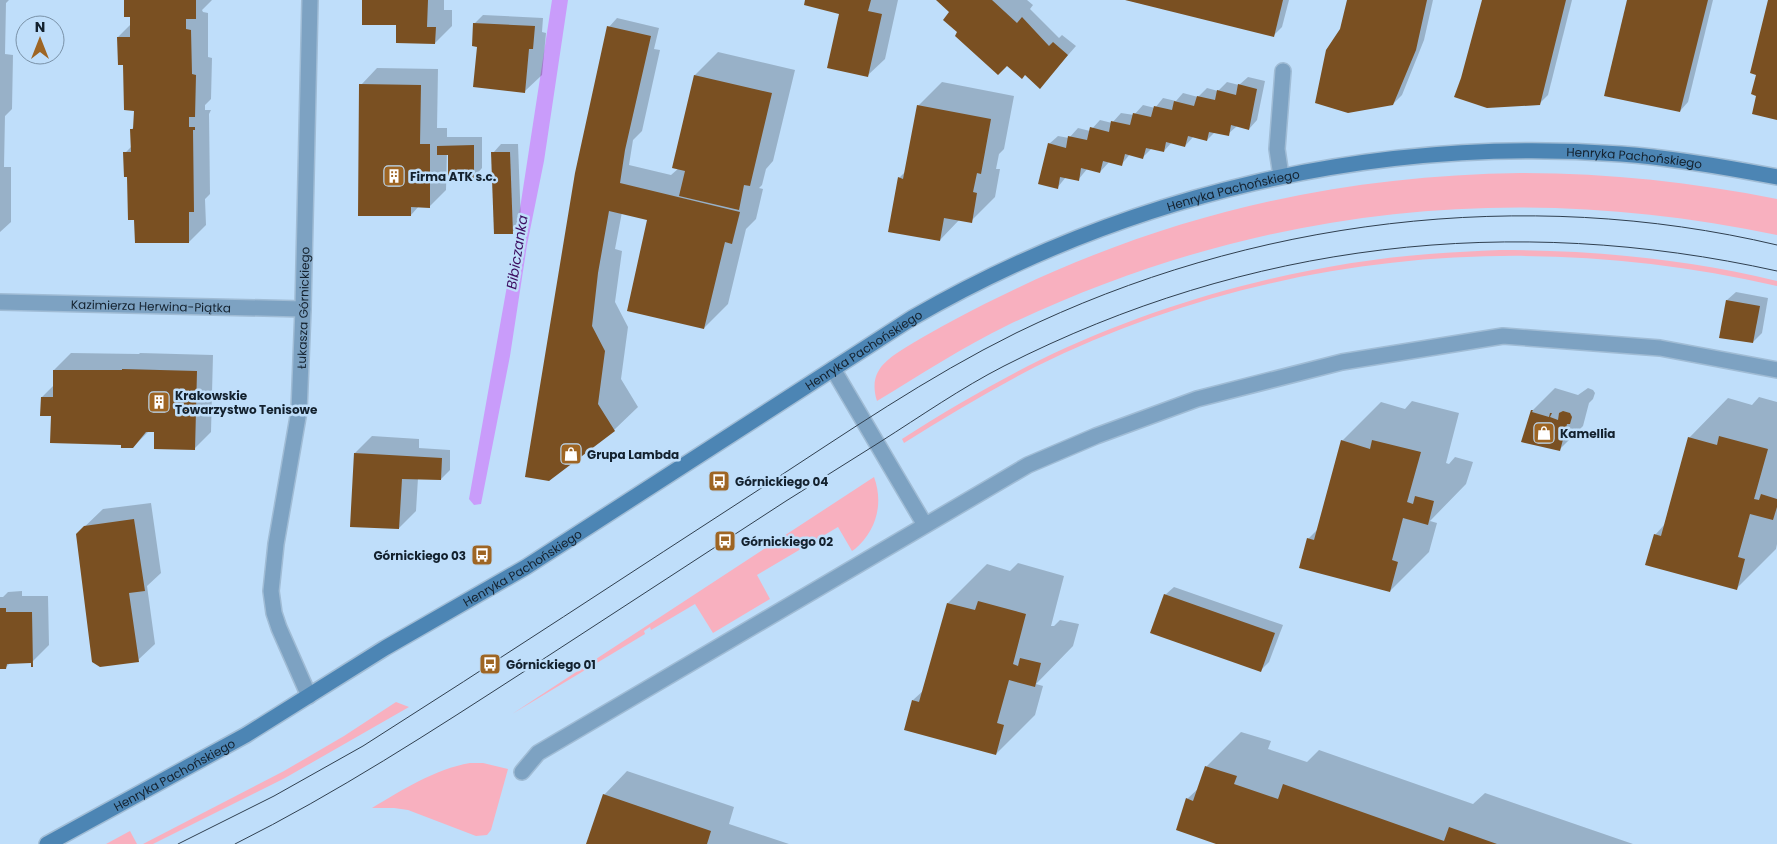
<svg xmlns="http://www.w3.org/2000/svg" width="1777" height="844" viewBox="0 0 1777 844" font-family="Poppins,sans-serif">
<rect width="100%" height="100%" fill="#bfdefa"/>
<g fill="#f8b0bf">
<path d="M1521,173c87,0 171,9 256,26v36c-266,-56 -523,-27 -769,90 -45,22 -88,50 -131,76 -10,-32 12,-43 36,-58 13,-8 26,-15 39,-22 182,-98 363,-145 569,-148z"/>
<path d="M1500,250c94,0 186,9 277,31v5c-250,-58 -511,-33 -742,81 -45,23 -88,49 -131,76l-2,-4c45,-29 90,-55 138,-79 117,-57 258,-96 389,-106 23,-2 48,-3 71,-4z"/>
<path d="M874,477c10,27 2,54 -19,72l-3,2 -14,-24 -81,48 13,24 -57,34 -18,-29 -44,26 -1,-3 -6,4 1,3 -133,80z"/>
<path d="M396,702l13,5 -124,71 -132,66h-10l141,-73 60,-35z"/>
<path d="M470,763h13l25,6 -17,61 -4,5 -11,1 -68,-26 -14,-2h-22c30,-18 63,-39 98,-45z"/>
<path d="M130,831l7,13h-31z"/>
</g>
<path fill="#c99cfa" d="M552,0h16l-24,161 -17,84 -17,111 -29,148 -7,1 -5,-6 46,-258z"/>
<g fill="#0003">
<path d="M0,0h9l-3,3 -1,51 8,1 -1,54 -7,7 -1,51h7v55l-11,10z"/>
<path d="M126,0h86l-10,10 1,2 5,1v44l4,1 -1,41 -6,6v5h6l-2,4 1,80 -5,5 1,26 -17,17 -53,-23 -11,-66 7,-7v-17l2,-2 1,-17 -17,-73 13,-13v-8z"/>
<path d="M363,0h81v10h8v16l-17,17 -37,-19z"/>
<path d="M806,0h92l-13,59 -17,16 -27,-66z"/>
<path d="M938,0h89l6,5 -3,4 29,29 3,-3 14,11 -36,41z"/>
<path d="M1127,0h162l-7,27 -8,8z"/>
<path d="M1348,0h85l-9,40 -22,55 -9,9 -52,-75z"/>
<path d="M1484,0h88l-24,95 -8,8 -78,-24z"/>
<path d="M1629,0h84l-25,102 -8,9z"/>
<path d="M483,15l60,3 -1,14 4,1 -4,42 -17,16 -47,-43 -4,-24z"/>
<path d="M617,18l42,10 -5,21 6,1 -18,81 -9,9 -4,25 42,10 8,-7 16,-93 23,-23 77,18 -22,91 -7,8 -4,16 -3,3 4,1 -7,30 -10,10 -18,75 -24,24 -54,-113 -28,-3 -7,37 7,2 -7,51 13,25 -7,52 17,28 -24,23 -65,50 60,-453z"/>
<path d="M377,68l61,1 -1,59h10v9h35v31l-8,9 -25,-27h-2l-1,40 -17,17 -10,-1 -8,9 -50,-130z"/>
<path d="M1248,77l17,4 -8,39 -8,9 -12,-3 -9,8 -13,-2 -8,8 -14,-3 -8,9 -13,-4 -8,9 -12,-3 -9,9 -13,-3 -9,11 -12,-3 -9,10 -13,-3 -9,11 -12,-3 -9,11 -8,-44 9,-8 11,2 9,-10 12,3 10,-11 12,3 9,-10 13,2 9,-10 12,3 8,-10 13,3 7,-8 15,4 9,-9 11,3 9,-9 12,3z"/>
<path d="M942,82l72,14 -10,53 -5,5 -3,15h4l-5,28 -24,24 -11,-2 -20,21 -41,-62 7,-7 12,-65z"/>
<path d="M501,144h17l3,80 -9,8 -19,-79z"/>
<path d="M1736,292l32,6 -6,35 -9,9 -32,-5 6,-37z"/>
<path d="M71,353l68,1 1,-1 73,2 -2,77 -17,17 -39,-18h-6l-16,16 -81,-32 -10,-18 12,-12v-15z"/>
<path d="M1555,388l23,7 10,-7 5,2 2,3 -2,6 -4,4 -6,23 -24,24 -28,-38z"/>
<path d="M1759,397l18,5v142l-1,5 -39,39 -82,-53 10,-11 24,-86 39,-40 24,7z"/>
<path d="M1412,401l47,12 -13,50 3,1 6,-7 18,5 -7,22 -36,37 7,2 -8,29 -39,39 -82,-52 11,-11 23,-87 39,-39 24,7z"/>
<path d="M372,436l47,3v9l31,2v20l-9,9 -23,-1 -2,33 -17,17 -44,-75z"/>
<path d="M151,503l10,70 -14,13 8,58 -17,16 -61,-126 26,-25z"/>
<path d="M1018,563l46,13 -13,50h3l6,-6 19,4 -6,22 -37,38 7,2 -8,29 -39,39 -83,-54 11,-10 24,-87 39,-39 23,7z"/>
<path d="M1174,587l109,38 -14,37 -9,9 -95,-76z"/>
<path d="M22,591v5h26l1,49 -17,17h-21l-5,5h-6v-70h3l5,-5z"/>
<path d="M1241,732l30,9 -3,8 39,13 12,-12 154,54 12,-11 148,51h-413l-33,-45 13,-12 7,-21z"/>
<path d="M627,771l107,36 -5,17 60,20h-202l17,-49z"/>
</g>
<g fill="#7a5022">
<path d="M124,0h72v19h-10v10l5,1 1,44 4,1 -1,42h-6v10h6v3h-2l1,82h-5v31h-54l-1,-23h-6l-1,-43h-3l-1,-25h8l-1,-23h3l1,-18 -10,-1 -1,-45h-5l-1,-28h13v-20h-6z"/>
<path d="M362,0h66l-1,27h9l-1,17 -39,-1v-18h-34z"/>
<path d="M805,0h66l-3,11 14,3 -14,63 -41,-9 12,-54 -35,-9z"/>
<path d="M936,0h56l25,23 5,-6 27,29 4,-4 15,13 -28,34 -15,-14 -3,4 -15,-13 -9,9 -43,-39 2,-4 -14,-12 6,-8z"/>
<path d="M1125,0h158l-9,37z"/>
<path d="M1347,0h80l-11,50 -23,55 -45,8 -33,-10 11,-53 14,-21z"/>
<path d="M1482,0h84l-26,105 -53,3 -33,-11 7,-19z"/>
<path d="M1627,0h81l-28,112 -76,-16z"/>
<path d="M1768,0h9v120l-25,-6 4,-18 -5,-2 5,-19 -6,-2z"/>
<path d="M473,23l62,3 -2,23h-4l-4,44 -52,-6 4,-40 -5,-1z"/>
<path d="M607,26l44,10 -26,114 -5,33 120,29 -8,32 -7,-2 -21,87 -77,-18 20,-91 -38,-9 -11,62 -6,53 13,25 -7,53 17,27 -66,50 -24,-4 50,-304z"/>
<path d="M694,75l78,18 -22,93 -6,-1 -5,25 -60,-14 6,-25 -13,-3z"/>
<path d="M359,84l62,1 -1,59h10v64l-19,-1v9h-53z"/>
<path d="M1238,84l19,5 -8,41 -18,-5 -2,11 -20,-4 -2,9 -19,-5 -3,11 -19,-5 -2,10 -18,-4 -3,11 -18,-5 -3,12 -19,-5 -3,12 -19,-5 -2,13 -19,-4 -2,12 -20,-5 10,-41 18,5 2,-12 19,4 3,-13 19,5 2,-11 19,4 3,-12 18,4 3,-11 18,4 2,-9 20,5 3,-10 18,4 2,-10 19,5z"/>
<path d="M917,105l74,14 -10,55 -4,-1 -4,19 4,1 -5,30 -28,-5 -4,23 -52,-9 10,-55 5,2z"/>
<path d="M474,145v33h-26v-23h-11v-9z"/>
<path d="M491,152h19l3,82h-19z"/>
<path d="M1726,300l34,6 -7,37 -34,-5z"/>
<path d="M122,369l75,2 -2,79 -41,-1v-17h-8l-13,16h-12v-3l-71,-2 1,-27h-11l1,-19h12v-27h69z"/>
<path d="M1531,410h2l-1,2 17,5 1,-4h2l-2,4 8,3 1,-7 4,-2 7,2 2,4 -2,7h-3l-7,27 -39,-9z"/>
<path d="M1719,436l49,13 -14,50 5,1 2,-6 16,5v8l-4,13 -23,-6 -12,43 7,2 -8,31 -92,-25 9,-31 7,2 27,-99 29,8z"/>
<path d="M1341,440l29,9 2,-9 49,12 -14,50 6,2 2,-8 19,5 -6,24 -25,-7 -11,42 6,2 -8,30 -91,-24 8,-30 7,2z"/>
<path d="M354,453l88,5 -1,22 -39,-1 -3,50 -49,-2z"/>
<path d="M134,519l11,72 -16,2 10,69 -39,5 -8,-5 -16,-128 8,-8z"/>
<path d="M1164,594l111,39 -14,39 -111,-39z"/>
<path d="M978,601l48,13 -13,50 5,2 2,-8 21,5 -6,24 -26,-7 -12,43 7,2 -8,30 -92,-25 8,-30 7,2 28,-99 28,7z"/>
<path d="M0,608h6v4h26l1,55h-2v-4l-24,1 -1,5h-6z"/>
<path d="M1205,766l32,10 -3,8 44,15 5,-15 161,57 5,-14 48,17h-281l-40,-14 10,-32 7,3z"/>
<path d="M603,794l108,37 -4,13h-121z"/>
</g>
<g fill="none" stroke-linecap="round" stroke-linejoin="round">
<g stroke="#a0bcd5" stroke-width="18">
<g id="lane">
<path d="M1281,176l-4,-27 6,-78"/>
<path d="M833,369l92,156"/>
<path d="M522,772l16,-19 490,-288 68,-29 101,-37 145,-37 161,-26 157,12 117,22"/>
</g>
</g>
<g stroke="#a0bcd5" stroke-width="18">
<g id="street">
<path id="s1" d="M0,302l303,7"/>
<path id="s2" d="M309,696l-30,-68 -5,-15 -3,-22 5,-47 23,-133 4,-102 7,-309"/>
</g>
</g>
<g stroke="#a0bcd5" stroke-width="18">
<g id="secondary">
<path id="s3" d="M47,844l199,-109 139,-87 141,-81 386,-249c215,-124 461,-182 709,-164 53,4 104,13 156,23"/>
</g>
</g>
<use href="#lane" stroke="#7da2c2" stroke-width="15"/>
<use href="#street" stroke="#7da2c2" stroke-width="15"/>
<use href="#secondary" stroke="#4c85b4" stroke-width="15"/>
<g stroke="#304050" stroke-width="1">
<path d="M178,844l96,-48 89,-50c134,-85 267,-173 400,-259 83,-54 164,-110 253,-154 234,-114 508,-148 761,-88"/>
<path d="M235,844c102,-51 197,-113 293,-175 86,-56 172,-112 258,-168 31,-20 63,-39 94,-59 41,-26 81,-54 124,-76 244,-124 507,-154 773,-95"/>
</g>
</g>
<defs>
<g id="building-square" transform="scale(1.125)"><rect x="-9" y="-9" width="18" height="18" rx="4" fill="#9e6523" stroke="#bfdefa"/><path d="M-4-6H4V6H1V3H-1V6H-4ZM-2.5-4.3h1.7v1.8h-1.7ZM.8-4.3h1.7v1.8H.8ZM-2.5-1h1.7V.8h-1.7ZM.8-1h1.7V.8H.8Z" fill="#fff"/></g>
<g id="shop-square" transform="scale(1.125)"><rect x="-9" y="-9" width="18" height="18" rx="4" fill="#9e6523" stroke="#bfdefa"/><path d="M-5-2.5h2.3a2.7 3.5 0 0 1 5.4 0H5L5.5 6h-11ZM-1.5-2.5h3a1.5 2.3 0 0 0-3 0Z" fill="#fff"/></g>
<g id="bus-square" transform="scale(1.125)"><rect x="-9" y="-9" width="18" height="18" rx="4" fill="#9e6523" stroke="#bfdefa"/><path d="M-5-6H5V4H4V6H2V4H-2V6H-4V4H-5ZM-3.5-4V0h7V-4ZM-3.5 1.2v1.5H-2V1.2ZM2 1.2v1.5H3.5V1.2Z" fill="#fff"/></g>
</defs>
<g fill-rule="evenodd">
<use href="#building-square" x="394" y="176"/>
<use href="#building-square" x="159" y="402"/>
<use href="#shop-square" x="1544" y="433"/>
<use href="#shop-square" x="571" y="454"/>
<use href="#bus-square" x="719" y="481"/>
<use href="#bus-square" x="725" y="541"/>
<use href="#bus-square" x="482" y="555"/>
<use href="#bus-square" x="490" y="664"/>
</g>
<g text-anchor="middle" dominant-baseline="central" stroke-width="5" stroke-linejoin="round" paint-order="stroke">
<g font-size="12" fill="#13212e" stroke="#bfdefa">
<text stroke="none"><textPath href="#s3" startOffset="1765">Henryka Pachońskiego</textPath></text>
<text stroke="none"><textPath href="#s3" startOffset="1360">Henryka Pachońskiego</textPath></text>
<text stroke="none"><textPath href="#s1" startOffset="151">Kazimierza Herwina-Piątka</textPath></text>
<text stroke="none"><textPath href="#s2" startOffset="398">Łukasza Górnickiego</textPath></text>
<text stroke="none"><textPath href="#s3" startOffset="955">Henryka Pachońskiego</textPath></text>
<text stroke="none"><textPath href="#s3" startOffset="550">Henryka Pachońskiego</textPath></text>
<text stroke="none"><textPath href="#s3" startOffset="145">Henryka Pachońskiego</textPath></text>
</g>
<g font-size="12" font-weight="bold" fill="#13212e" stroke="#bfdefa" text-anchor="start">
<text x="410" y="176">Firma ATK s.c.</text>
<text x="175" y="395">Krakowskie<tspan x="175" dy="14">Towarzystwo Tenisowe</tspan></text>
<text x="1560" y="433">Kamellia</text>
<text x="587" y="454">Grupa Lambda</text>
<text x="735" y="481">Górnickiego 04</text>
<text x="741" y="541">Górnickiego 02</text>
<text x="466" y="555" text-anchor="end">Górnickiego 03</text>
<text x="506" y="664">Górnickiego 01</text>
</g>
<g font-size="14" font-style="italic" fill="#3d0d60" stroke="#bfdefa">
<text transform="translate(517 252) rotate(-81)">Bibiczanka</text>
</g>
</g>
<g transform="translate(40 40)"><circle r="24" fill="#bfdefa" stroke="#7a92a8"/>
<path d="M0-4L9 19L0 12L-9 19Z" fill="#9e6523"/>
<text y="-8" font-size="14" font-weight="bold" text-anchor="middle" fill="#13212e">N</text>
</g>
</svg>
